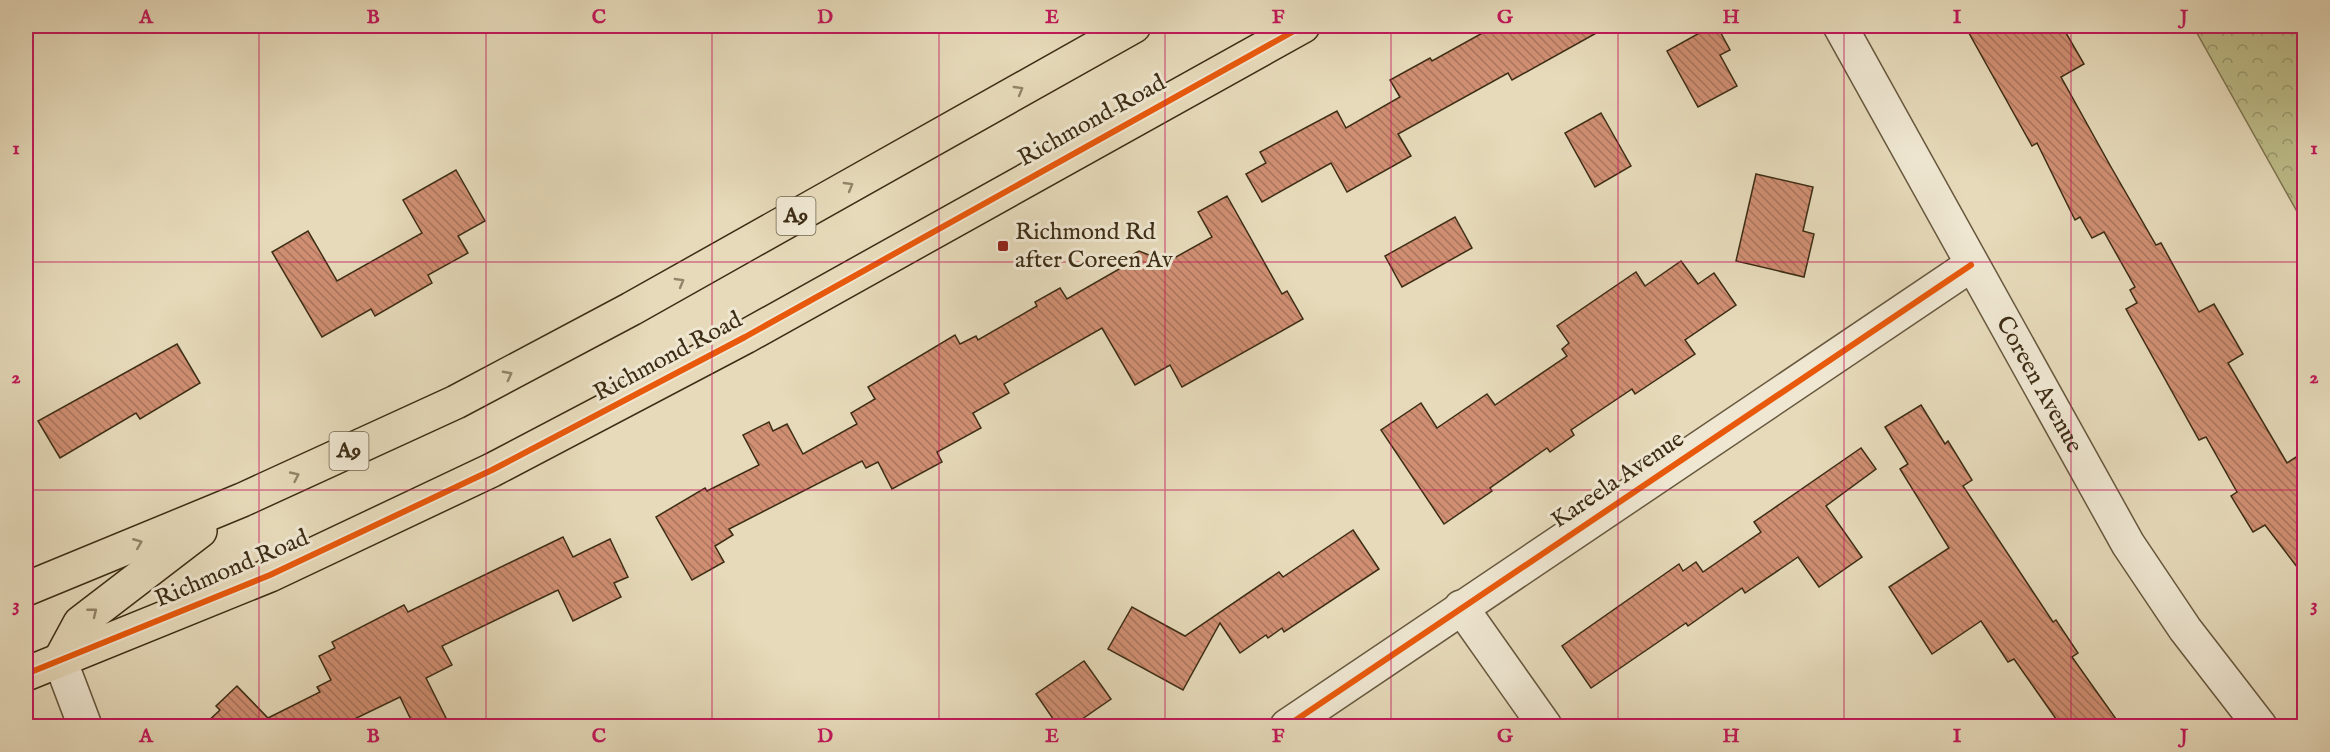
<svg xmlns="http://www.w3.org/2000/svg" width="2330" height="752" viewBox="0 0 2330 752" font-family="'IM FELL English',serif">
<defs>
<pattern id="forest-crowns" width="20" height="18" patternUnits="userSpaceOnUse" patternTransform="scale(1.5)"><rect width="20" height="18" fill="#bdbd8a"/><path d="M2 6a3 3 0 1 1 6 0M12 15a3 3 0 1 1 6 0" fill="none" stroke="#9b9a70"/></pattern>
<pattern id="building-back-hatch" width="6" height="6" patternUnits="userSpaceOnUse" patternTransform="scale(1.5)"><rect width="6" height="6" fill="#d08f73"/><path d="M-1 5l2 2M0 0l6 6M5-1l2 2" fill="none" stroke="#aa755d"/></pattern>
</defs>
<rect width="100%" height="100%" fill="#e6daba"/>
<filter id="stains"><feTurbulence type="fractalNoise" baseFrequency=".00333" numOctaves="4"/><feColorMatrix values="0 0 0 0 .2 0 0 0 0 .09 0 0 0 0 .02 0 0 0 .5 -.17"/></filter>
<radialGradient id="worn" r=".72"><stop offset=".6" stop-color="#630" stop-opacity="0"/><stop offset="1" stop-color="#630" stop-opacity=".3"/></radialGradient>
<path fill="url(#forest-crowns)" stroke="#7d7550" stroke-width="1.5" d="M2193,26h111v198z"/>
<g fill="url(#building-back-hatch)" stroke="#3d2d15" stroke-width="1.5">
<path d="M1495,26h114l-97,54 -4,-7 -110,61 13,22 -64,36 -16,-29 -69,39 -16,-28 20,-11 -6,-11 77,-41 9,17 54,-31 -10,-17 40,-22 2,3z"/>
<path d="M1712,26h5l13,24 -10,5 17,31 -39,21 -31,-56z"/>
<path d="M1965,26h97l22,38 -23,13 50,90 45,78 5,-2 38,69 15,-8 29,50 -15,9 59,100 17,-11v124l-39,-51 -12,7 -22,-36 6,-4 -31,-55 -7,3 -73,-131 11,-6 -7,-13 5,-3 -31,-55 -12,6 -12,-21 -5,3 -38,-77 -5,3z"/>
<path d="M1601,113l30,53 -36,21 -30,-54z"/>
<path d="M456,170l29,51 -27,15 10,17 -40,22 4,8 -57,33 -4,-7 -49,28 -50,-85 36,-21 29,50 85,-48 -19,-33z"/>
<path d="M1756,174l57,13 -10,44 11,3 -10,43 -68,-16z"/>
<path d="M1227,196l55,98 5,-3 16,28 -121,68 -12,-22 -35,20 -33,-57 -98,56 5,9 -36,20 8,15 -44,24 5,10 -50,27 -14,-27 -12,6 -4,-7 -133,68 4,6 -18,11 9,16 -32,18 -36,-63 49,-29 2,3 52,-26 -16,-30 26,-13 4,9 14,-7 16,30 54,-30 -6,-11 24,-14 -7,-12 87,-52 5,9 16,-8 2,4 59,-34 -2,-4 25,-14 7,11 54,-31 2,-8 16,-9 28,11 45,-25 -14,-25z"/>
<path d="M1455,217l17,31 -70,39 -17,-31z"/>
<path d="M1681,261l17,23 16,-11 22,32 -51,35 10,14 -60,40 -3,-5 -61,41 3,5 -24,17 -3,-4 -57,40 2,3 -48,33 -63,-94 40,-27 16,25 50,-34 8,11 72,-49 -5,-7 7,-6 -12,-17 79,-54 9,14z"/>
<path d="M177,344l23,39 -60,36 -4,-6 -76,45 -22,-37z"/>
<path d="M1921,405l24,39 3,-3 24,39 -9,6 90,136 3,-2 22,33 -6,4 49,69h-60l-47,-67 -6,3 -27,-41 -49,33 -43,-67 60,-39 -49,-79 8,-5 -23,-37z"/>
<path d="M1861,448l15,21 -50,37 36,51 -43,30 -21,-30 -53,36 -3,-5 -54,38 -2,-3 -95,65 -29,-42 117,-82 4,7 13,-9 7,10 58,-40 -7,-10z"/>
<path d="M1353,530l26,39 -95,63 -2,-4 -14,10 -2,-3 -26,18 -20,-30 -37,67 -75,-41 24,-42 53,29 94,-64 4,5z"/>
<path d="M563,537l10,20 37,-18 18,38 -14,6 7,14 -48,24 -15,-31 -116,56 10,19 -26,13 20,40 -17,8h-15l-14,-29 -60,29h-137l17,-16 -4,-4 21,-20 31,32 52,-26 -3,-5 14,-7 -12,-24 16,-8 -3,-6 72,-37 4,7z"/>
<path d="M1084,661l27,38 -39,27h-14l-22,-32z"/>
</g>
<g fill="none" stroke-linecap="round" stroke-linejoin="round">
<g stroke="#67583e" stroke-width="36">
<g id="minor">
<path d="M1461,607l84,119"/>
<path d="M60,660l25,66"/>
<path d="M1287,726l684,-461"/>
</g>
</g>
<g stroke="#67583e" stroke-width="36">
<g id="tertiary">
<path id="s1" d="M1840,26l288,518 57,85 75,97"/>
</g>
</g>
<g stroke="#3d2d15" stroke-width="36">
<g id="trunk">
<path d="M26,589l216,-89 214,-98 175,-93 503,-283"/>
<path d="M60,660l20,-37 120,-92"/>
<path d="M26,674l244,-99 222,-105 253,-133 558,-311"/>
</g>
</g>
<use href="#minor" stroke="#efe7d2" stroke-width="33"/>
<use href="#tertiary" stroke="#efe7d2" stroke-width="33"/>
<use href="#trunk" stroke="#e6daba" stroke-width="33"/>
<g stroke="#efe7d2" stroke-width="10">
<g id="cycleway">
<path d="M26,674l244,-99 222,-105 253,-133 558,-311"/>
<path d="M1287,726l684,-461"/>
</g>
</g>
<use href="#cycleway" stroke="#e8590c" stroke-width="6"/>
</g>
<defs><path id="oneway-chevron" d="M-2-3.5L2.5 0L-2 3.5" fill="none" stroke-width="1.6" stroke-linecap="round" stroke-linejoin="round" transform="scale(1.5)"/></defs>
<g stroke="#928468">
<use href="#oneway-chevron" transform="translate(1019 90) rotate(-30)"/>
<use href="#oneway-chevron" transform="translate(849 186) rotate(-30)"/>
<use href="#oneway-chevron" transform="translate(680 282) rotate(-30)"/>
<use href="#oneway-chevron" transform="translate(508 375) rotate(-28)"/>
<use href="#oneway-chevron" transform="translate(295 476) rotate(-25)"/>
<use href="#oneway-chevron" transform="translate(138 543) rotate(-22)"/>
<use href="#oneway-chevron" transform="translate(93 612) rotate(-39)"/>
</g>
<path fill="none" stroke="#c2185b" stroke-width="1.5" stroke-opacity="0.55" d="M259,26v700M486,26v700M712,26v700M939,26v700M1165,26v700M1391,26v700M1618,26v700M1844,26v700M2071,26v700M26,262h2278M26,490h2278"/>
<rect fill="#8f2418" stroke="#efe7d2" stroke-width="2" x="997" y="240" width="12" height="12" rx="3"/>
<g text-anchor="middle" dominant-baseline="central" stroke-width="6" stroke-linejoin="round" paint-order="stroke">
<g fill="#efe7d2" stroke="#72654e" stroke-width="1.5">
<rect x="776.5" y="197" width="39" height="38" rx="4.5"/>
<rect x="329.5" y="432" width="39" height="38" rx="4.5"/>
</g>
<g font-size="22" font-weight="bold" fill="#3d2d15">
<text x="796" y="216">A9</text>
<text x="349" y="451">A9</text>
</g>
<g font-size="24" fill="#3d2d15" stroke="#efe7d2">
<text transform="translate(1092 121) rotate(-29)">Richmond Road</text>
<text transform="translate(668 357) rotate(-28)">Richmond Road</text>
<text stroke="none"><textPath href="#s1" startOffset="410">Coreen Avenue</textPath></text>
<text transform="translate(1618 480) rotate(-34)">Kareela Avenue</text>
<text transform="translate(232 569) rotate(-23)">Richmond Road</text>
</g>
<g font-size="24" fill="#3d2d15" stroke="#efe7d2" text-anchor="start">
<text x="1015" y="232">Richmond Rd<tspan x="1015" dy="28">after Coreen Av</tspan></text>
</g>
</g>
<rect width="2330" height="752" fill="none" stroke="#e6daba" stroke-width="66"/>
<rect x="33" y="33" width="2264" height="686" fill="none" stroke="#c2185b" stroke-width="2"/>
<g font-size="20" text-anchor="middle" font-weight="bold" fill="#c2185b">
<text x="146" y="23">A</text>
<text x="373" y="23">B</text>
<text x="599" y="23">C</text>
<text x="825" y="23">D</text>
<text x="1052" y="23">E</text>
<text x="1278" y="23">F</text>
<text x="1505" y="23">G</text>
<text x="1731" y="23">H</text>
<text x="1957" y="23">I</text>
<text x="2184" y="23">J</text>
<text x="16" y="154">1</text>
<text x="2314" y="154">1</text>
<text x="16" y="383">2</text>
<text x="2314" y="383">2</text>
<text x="16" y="611">3</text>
<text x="2314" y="611">3</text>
<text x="146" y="742">A</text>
<text x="373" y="742">B</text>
<text x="599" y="742">C</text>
<text x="825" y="742">D</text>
<text x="1052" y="742">E</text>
<text x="1278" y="742">F</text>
<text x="1505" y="742">G</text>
<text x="1731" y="742">H</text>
<text x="1957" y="742">I</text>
<text x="2184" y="742">J</text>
</g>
<rect width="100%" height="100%" filter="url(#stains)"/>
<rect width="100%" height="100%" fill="url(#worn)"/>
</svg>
